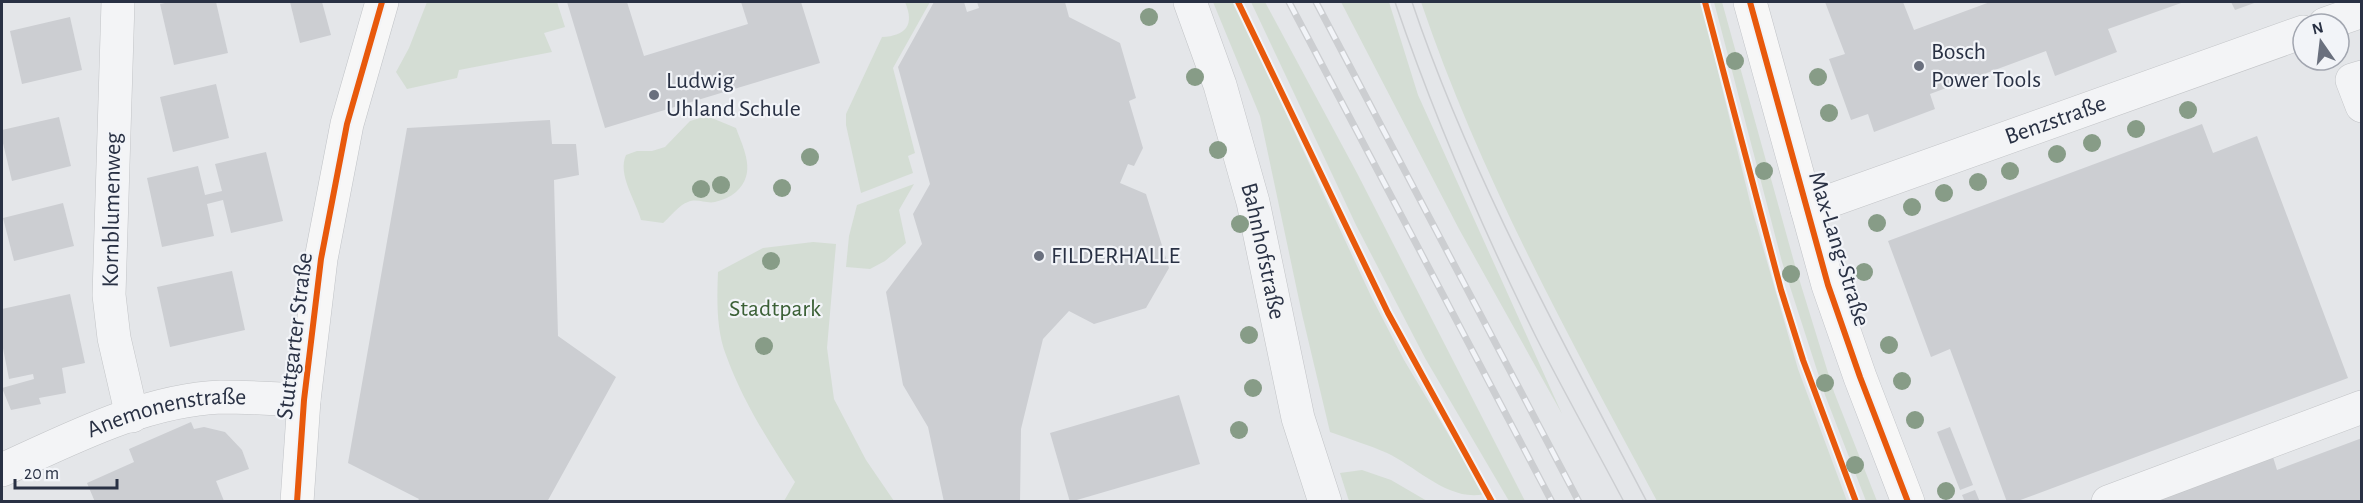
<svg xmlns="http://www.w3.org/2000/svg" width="2363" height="503" viewBox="0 0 2363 503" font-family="'Alegreya Sans',sans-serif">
<rect width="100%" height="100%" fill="#e4e6e9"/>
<g fill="#d4ddd4">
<path d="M427,2h130l8,25 -21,6 8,19 -93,18 -2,8 -50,11 -11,-17 13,-24z"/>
<path d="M905,2h25l-37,66 22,85 -7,3 5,17 -52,20 -15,-68v-11l36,-77c24,-1 33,-12 23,-35z"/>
<path d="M1213,2h21l137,294 33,64 80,134c-35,8 -67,-27 -97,-41 -18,-8 -38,-14 -57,-21l-28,-118 -42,-198z"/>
<path d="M1251,2h14l92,171 168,328h-16l-84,-143 -69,-133z"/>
<path d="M1341,2h48l29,93 144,319 -103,-185z"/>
<path d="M1421,2h280l50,204 47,163 49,132h-190c-87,-162 -177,-325 -236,-499z"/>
<path d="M1714,2h8l74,267 38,123 43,109h-11l-41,-106 -43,-133z"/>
<path d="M707,116l29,12c8,22 21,45 0,64 -6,5 -13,8 -21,10 -9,2 -18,-4 -27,0 -8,2 -18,15 -25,21l-22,-3c-5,-19 -24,-46 -15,-65l11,-4h15l13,-4 25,-26z"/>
<path d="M914,184l-15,26 7,33 -21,18 -15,8 -24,-2 3,-31 8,-31z"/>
<path d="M813,242l23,2 -9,104 7,51 32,61 28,41h-110l11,-19c-26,-40 -53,-82 -69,-127 -10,-25 -9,-57 -8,-83l45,-24z"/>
<path d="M1362,470l29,10 36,21h-78l-9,-28z"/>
</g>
<g fill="#ccced2">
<path d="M170,2h46l12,51 -54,12 -14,-61z"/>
<path d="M290,2h32l9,33 -31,8z"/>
<path d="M567,2h60l17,54 104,-32 -7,-22h60l19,61 -215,65z"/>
<path d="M934,2h30l3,10 12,-4 -2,-6h88l4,15 51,26 16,55 -7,3 14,47 -9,18 -6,-2 -8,19 26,11 23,74 -23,40 -52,16 -25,-13 -26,28 -22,90 -1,73h-76l-16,-75 -25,-42 -17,-93 36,-48 -9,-30 17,-30 -32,-117z"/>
<path d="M1825,2h78l11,28 76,-28h194l-76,27 9,23 -62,24 -9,-25 -116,43 5,15 -61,23 -6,-18 -17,6 -22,-61 16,-5z"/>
<path d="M2231,2h26l-22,8z"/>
<path d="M70,17l12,53 -60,14 -12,-53z"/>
<path d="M216,84l13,54 -56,14 -13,-55z"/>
<path d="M59,117l12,49 -59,15 -10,-42v-9z"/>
<path d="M550,120l2,24h24l3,31 -25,5 4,156 58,41 -69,125h-130l2,-3 -71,-36 59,-335z"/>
<path d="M2202,124l11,29 44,-17 91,242 -333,124h-8l-57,-153 -19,8 -43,-116z"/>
<path d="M266,152l17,69 -52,12 -8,-33 -16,4 7,32 -52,11 -15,-69 51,-12 7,29 17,-4 -7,-27z"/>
<path d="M63,203l11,43 -60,15 -11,-43z"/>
<path d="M232,271l13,59 -75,17 -13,-60z"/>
<path d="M70,294l15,69 -23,5 4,25 -27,5 2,6 -30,6 -9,-22 32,-9 -1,-5 -24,5 -7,-36v-34z"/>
<path d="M1179,395l21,69 -130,38 -20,-69z"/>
<path d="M191,422l3,7 10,-2 21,5 17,18 7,19 -33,12 8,20 -129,1 -8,-19 47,-21 -5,-13z"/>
<path d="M1950,427l23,58 -13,5 -23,-58z"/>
<path d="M2362,438v64h-209l120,-45 4,13z"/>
<path d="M1975,490l5,12h-15l-3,-7z"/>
</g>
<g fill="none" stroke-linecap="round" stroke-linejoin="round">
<g stroke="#c2c4c7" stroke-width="34">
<g id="minor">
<path d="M118,2l-9,293 5,43 18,78"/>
<path id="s1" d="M1190,2l30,83 33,117 45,216 27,84"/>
<path d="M2325,24l37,-13"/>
<path d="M2362,77l-10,3 10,26"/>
<path id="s2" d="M1807,209l496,-177"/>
<path id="s3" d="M2,470c68,-31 143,-70 219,-73 28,0 55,2 83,3"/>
<path d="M2108,502l254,-95"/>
</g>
</g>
<g stroke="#c0c3c7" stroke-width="34">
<g id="major">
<path d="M1750,2l78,283 32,92 48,125"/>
<path d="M297,502l7,-102 17,-141 26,-135 35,-122"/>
</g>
</g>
<use href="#minor" stroke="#f3f4f6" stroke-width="33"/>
<use href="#major" stroke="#f7f7f7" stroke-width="33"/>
<g stroke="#ccced1" stroke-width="1.5">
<path d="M1395,2c39,114 87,226 141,335 28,55 59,110 88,165"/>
<path d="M1412,2c59,175 149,336 235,500"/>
</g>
<g stroke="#ccced1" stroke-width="7">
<g id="rail">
<path d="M1289,2l263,500"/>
<path d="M1316,2l263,500"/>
</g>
</g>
<use href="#rail" stroke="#f2f4f8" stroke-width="4.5" stroke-dasharray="14" stroke-linecap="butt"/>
<g stroke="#f2f4f8" stroke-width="10">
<g id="cycleway">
<path d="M1238,2l150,311 104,189"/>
<path d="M1705,2l76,288 22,70 53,142"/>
<path d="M1750,2l78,283 32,92 48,125"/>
<path d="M297,502l7,-102 17,-141 26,-135 35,-122"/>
</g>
</g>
<use href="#cycleway" stroke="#e8590c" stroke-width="6"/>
</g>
<g fill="#879c87">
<circle cx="1149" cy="17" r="9"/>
<circle cx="1735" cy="61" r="9"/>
<circle cx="1195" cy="77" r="9"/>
<circle cx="1818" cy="77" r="9"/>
<circle cx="2188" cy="110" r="9"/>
<circle cx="1829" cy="113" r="9"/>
<circle cx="2136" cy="129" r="9"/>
<circle cx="2092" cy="143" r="9"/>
<circle cx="1218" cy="150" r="9"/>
<circle cx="2057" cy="154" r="9"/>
<circle cx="810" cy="157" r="9"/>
<circle cx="1764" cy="171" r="9"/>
<circle cx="2010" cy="171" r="9"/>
<circle cx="1978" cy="182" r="9"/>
<circle cx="721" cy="185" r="9"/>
<circle cx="782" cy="188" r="9"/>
<circle cx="701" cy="189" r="9"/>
<circle cx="1944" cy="193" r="9"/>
<circle cx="1912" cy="207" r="9"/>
<circle cx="1877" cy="223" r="9"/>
<circle cx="1240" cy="224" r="9"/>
<circle cx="771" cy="261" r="9"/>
<circle cx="1864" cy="272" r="9"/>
<circle cx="1791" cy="274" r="9"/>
<circle cx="1249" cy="335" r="9"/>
<circle cx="1889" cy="345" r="9"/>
<circle cx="764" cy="346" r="9"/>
<circle cx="1902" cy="381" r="9"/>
<circle cx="1825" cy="383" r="9"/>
<circle cx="1253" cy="388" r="9"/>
<circle cx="1915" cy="420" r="9"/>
<circle cx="1239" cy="430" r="9"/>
<circle cx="1855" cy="465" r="9"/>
<circle cx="1946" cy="491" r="9"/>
</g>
<g fill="#6a707e" stroke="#f2f4f8" stroke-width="2">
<circle cx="1919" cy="66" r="6"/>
<circle cx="654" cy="95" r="6"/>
<circle cx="1039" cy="256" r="6"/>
</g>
<g text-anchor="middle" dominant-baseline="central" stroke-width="4.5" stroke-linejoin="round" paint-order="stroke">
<g font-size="24" fill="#293144" stroke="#f2f4f8" text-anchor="start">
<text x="1931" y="52">Bosch<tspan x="1931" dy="28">Power Tools</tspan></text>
<text x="666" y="81">Ludwig<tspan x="666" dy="28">Uhland Schule</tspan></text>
<text x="1051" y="256">FILDERHALLE</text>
</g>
<g font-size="24" fill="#293144" stroke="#f2f4f8">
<text stroke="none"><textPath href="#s2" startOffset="264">Benzstraße</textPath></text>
<text transform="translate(112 210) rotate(-89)">Kornblumenweg</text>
<text transform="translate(1839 249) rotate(73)">Max-Lang-Straße</text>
<text stroke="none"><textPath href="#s1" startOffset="260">Bahnhofstraße</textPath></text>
<text transform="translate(295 336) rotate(-83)">Stuttgarter Straße</text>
<text stroke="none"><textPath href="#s3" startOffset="176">Anemonenstraße</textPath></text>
</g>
<g font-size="24" fill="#3b6036" stroke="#f2f4f8">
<text x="775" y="309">Stadtpark</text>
</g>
</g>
<rect width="2363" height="503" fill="none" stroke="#293144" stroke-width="6"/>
<g transform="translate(2321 42) rotate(346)"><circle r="28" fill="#f2f4f8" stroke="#a2a6b0" stroke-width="1.5"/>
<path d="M0-4.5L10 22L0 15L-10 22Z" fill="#6a707e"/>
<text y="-9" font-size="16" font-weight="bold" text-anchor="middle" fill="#293144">N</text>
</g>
<path d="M15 479v9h102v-9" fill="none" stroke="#293144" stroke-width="3"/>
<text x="24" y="479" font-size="18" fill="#293144" stroke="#f2f4f8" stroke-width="4.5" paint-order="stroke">20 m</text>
</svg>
